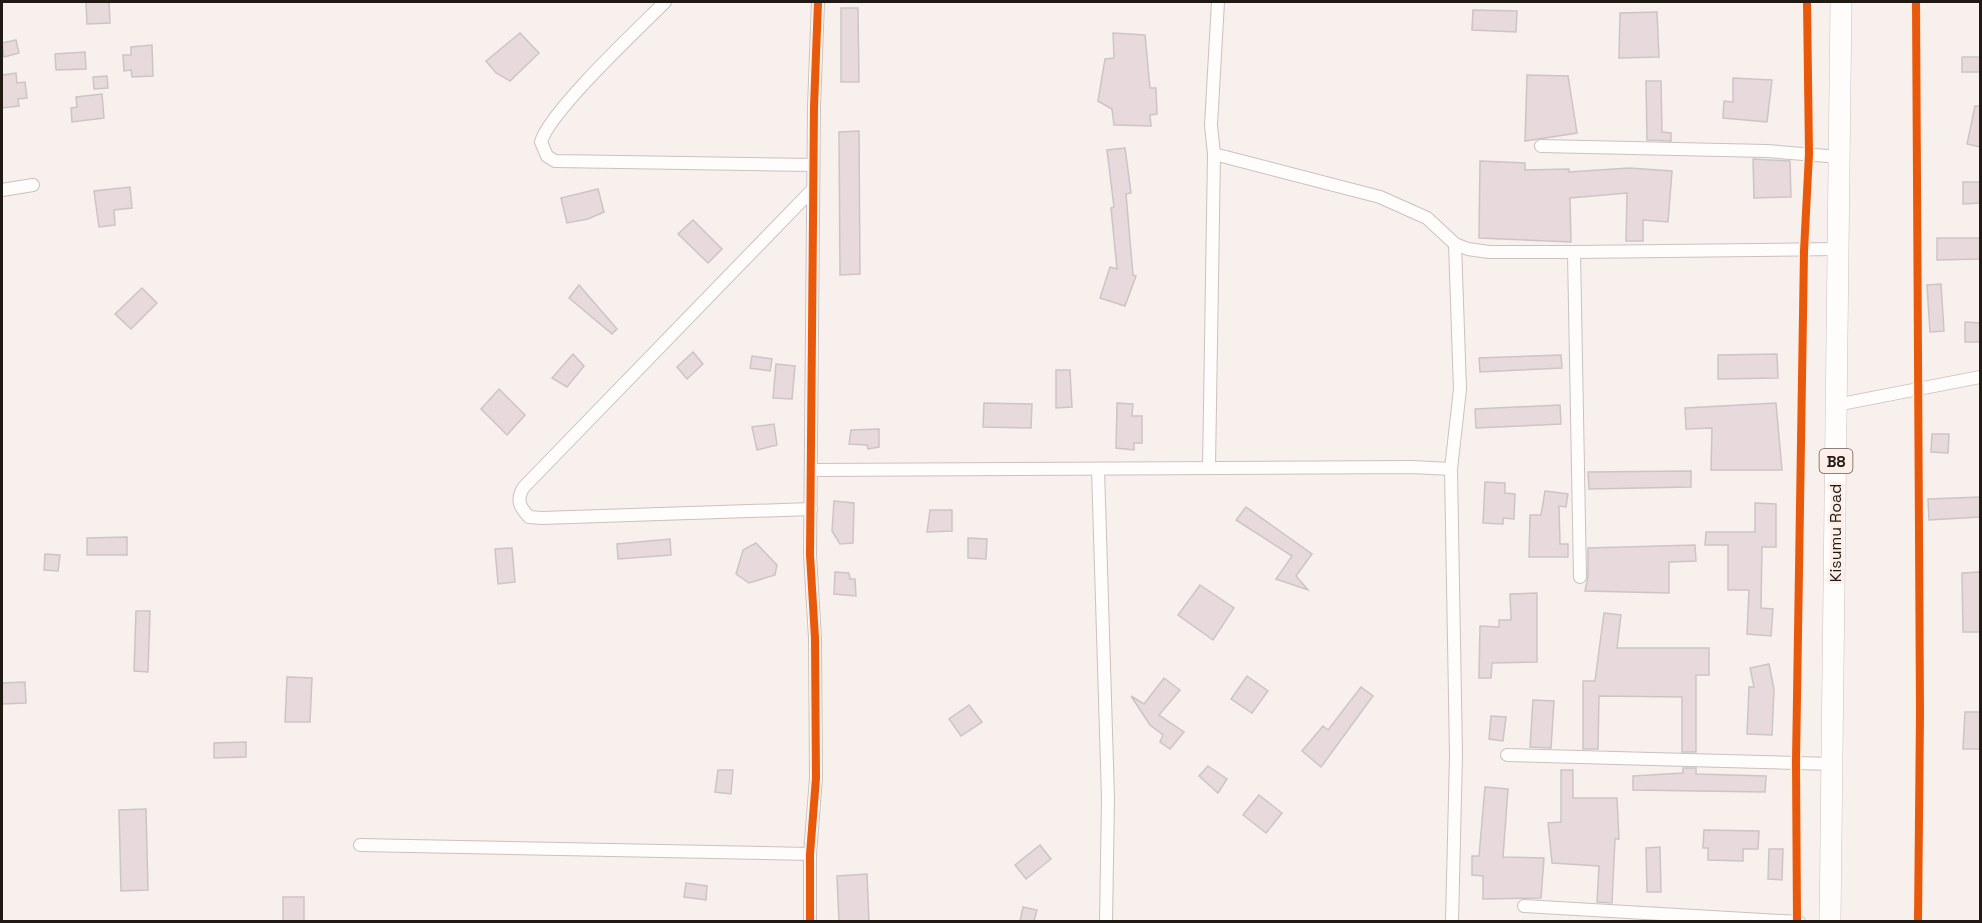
<svg xmlns="http://www.w3.org/2000/svg" width="1982" height="923" viewBox="0 0 1982 923" font-family="'Space Grotesk',sans-serif">
<rect width="100%" height="100%" fill="#f8f0ec"/>
<g fill="#e7d9dc" stroke="#cdc5c5" stroke-width="1.5">
<path d="M86,2h23l1,21 -23,1z"/>
<path d="M841,8h17l1,74h-18z"/>
<path d="M1473,10l44,1 -1,21 -44,-2z"/>
<path d="M1657,12l2,45 -40,1 1,-45z"/>
<path d="M520,33l19,20 -29,28 -14,-8 -10,-12z"/>
<path d="M1113,33l32,2 5,53h6l1,26 -7,1 1,11 -37,-1 -2,-16 -14,-8 7,-42 9,-1z"/>
<path d="M16,40l3,13 -15,4 -2,-14z"/>
<path d="M152,45l1,31 -21,1 -1,-7 -7,1 -1,-16h8v-8z"/>
<path d="M85,52l1,17 -30,1 -1,-16z"/>
<rect x="1962" y="57" width="18" height="15"/>
<path d="M16,73l1,10 8,-1 2,16 -9,1 1,7 -17,2v-33z"/>
<path d="M1527,75l41,1 9,57 -52,8z"/>
<path d="M107,76l1,12 -14,1 -1,-12z"/>
<path d="M1733,78l39,2 -5,42 -44,-4 1,-17 9,1z"/>
<path d="M1646,81h15l1,51 9,1v8l-24,-1z"/>
<path d="M102,94l2,24 -32,4 -1,-14 6,-1 -1,-10z"/>
<path d="M1975,106h5v41l-13,-3z"/>
<path d="M859,131l1,143 -20,1 -1,-143z"/>
<path d="M1125,148l6,45 -5,1 7,81 3,1 -11,30 -25,-8 10,-31 7,2 -6,-61 3,-1 -7,-57z"/>
<path d="M1753,159l37,2 1,36 -37,1z"/>
<path d="M1480,161l45,2v7l44,-1v3l60,-4 43,3 -4,51 -25,-2v21h-17l1,-48 -57,5 1,44 -92,-4z"/>
<path d="M1963,182h17v21l-17,1z"/>
<path d="M130,187l2,21 -18,2 1,15 -16,2 -5,-36z"/>
<path d="M598,189l6,23 -16,7 -21,4 -6,-25z"/>
<path d="M693,220l29,29 -14,14 -30,-29z"/>
<path d="M1937,238h43v21l-43,1z"/>
<path d="M1941,284l3,47 -14,1 -3,-47z"/>
<path d="M579,285l38,44 -5,5 -43,-36z"/>
<path d="M142,288l15,15 -26,26 -16,-15z"/>
<path d="M1965,322l15,1v19h-15z"/>
<path d="M693,352l10,12 -16,15 -10,-12z"/>
<path d="M573,354l11,12 -17,21 -15,-9z"/>
<path d="M1777,354l1,24 -60,1v-24z"/>
<path d="M1561,355l1,13 -82,4 -1,-14z"/>
<path d="M752,356l20,3 -2,12 -20,-3z"/>
<path d="M776,364l19,2 -3,33 -19,-1z"/>
<path d="M1056,370h14l2,37 -16,1z"/>
<path d="M499,389l26,26 -18,20 -26,-26z"/>
<path d="M984,403l48,1 -1,24 -48,-1z"/>
<path d="M1117,403l16,1 -1,12h10v27h-8v7l-18,-2z"/>
<path d="M1776,403l6,67h-71l1,-42 -26,1 -1,-21z"/>
<path d="M1560,405l1,19 -85,4 -1,-19z"/>
<path d="M774,424l3,21 -20,5 -5,-23z"/>
<path d="M879,429v18l-11,2 -1,-4 -18,-1 2,-14z"/>
<path d="M1932,434h17l-1,19 -17,-1z"/>
<path d="M1691,471v16l-102,2 -1,-17z"/>
<path d="M1485,482l20,1v10l10,1 -1,25 -11,-1v6l-20,-1z"/>
<path d="M1545,491l23,3 -2,13 -7,-1 1,38h8v13h-39l1,-42h11z"/>
<path d="M1980,497v20l-51,3 -1,-21z"/>
<path d="M834,501l20,2 -1,40 -13,1 -8,-13z"/>
<path d="M1755,503l21,1v43h-14l-1,61 12,1 -2,27 -24,-2 2,-44h-21v-45h-23l1,-13h49z"/>
<path d="M1246,507l66,47 -16,22 12,14 -32,-11 16,-23 -56,-36z"/>
<path d="M930,510h22v21l-25,1z"/>
<path d="M127,537v18h-40v-17z"/>
<path d="M968,538l19,1 -1,20 -18,-1z"/>
<path d="M670,539l1,16 -53,4 -1,-15z"/>
<path d="M756,543l21,22 -2,10 -26,8 -13,-9 7,-24z"/>
<path d="M1695,545l1,16 -27,1v31l-84,-2 3,-14v-29z"/>
<path d="M512,548l3,34 -17,2 -3,-35z"/>
<path d="M45,554l15,1 -2,16 -14,-1z"/>
<path d="M835,572l14,1 1,6h5l1,17 -22,-2z"/>
<path d="M1980,572v60h-17l-1,-59z"/>
<path d="M1200,585l34,23 -21,32 -35,-25z"/>
<path d="M1537,593v69l-45,1 -1,15h-12l1,-52 19,1v-7h12l-1,-26z"/>
<path d="M136,611h14l-2,61 -14,-1z"/>
<path d="M1604,613l17,2 -4,33h92v27h-13v77h-14v-55l-83,-1 -1,53h-15v-68h12z"/>
<path d="M1769,664l5,25 -2,46 -25,-1 2,-47h5l-4,-19z"/>
<path d="M1247,676l21,15 -16,22 -21,-14z"/>
<path d="M287,677l25,1 -2,44h-25z"/>
<path d="M1164,678l16,12 -21,25 25,17 -14,17 -10,-7 3,-7 -13,-10 -19,-29 13,8z"/>
<path d="M25,682l1,21 -24,1v-21z"/>
<path d="M1361,687l12,9 -52,71 -19,-16 21,-25 5,4z"/>
<path d="M1533,700l21,1 -3,47 -21,-1z"/>
<path d="M969,705l13,17 -21,14 -12,-17z"/>
<path d="M1965,712h15v37h-17z"/>
<path d="M1491,716l15,1 -3,24 -14,-2z"/>
<path d="M246,742v15l-32,1v-15z"/>
<path d="M1208,766l19,13 -9,14 -19,-17z"/>
<path d="M1683,768h13v6l70,2 -1,16 -132,-2v-14l50,-3z"/>
<path d="M718,770h15l-2,24 -16,-2z"/>
<path d="M1561,770h12v28h44l2,41h-4l-3,64 -15,-1 2,-36 -47,-3 -4,-40 13,-1z"/>
<path d="M1485,787l23,2 -5,68 41,1 -3,40 -58,1v-23l-11,-1v-19h7z"/>
<path d="M1259,795l23,18 -16,20 -23,-18z"/>
<path d="M146,809l2,81 -27,1 -2,-81z"/>
<path d="M1704,830l55,1 -1,18h-15v12l-35,-1v-12h-5z"/>
<path d="M1040,845l11,14 -25,20 -11,-14z"/>
<path d="M1660,847l1,45h-14l-1,-44z"/>
<path d="M1769,849h14l-1,31 -14,-1z"/>
<path d="M867,874l2,47h-30l-2,-45z"/>
<path d="M686,883l21,3 -1,14 -22,-3z"/>
<rect x="283" y="897" width="21" height="24"/>
<path d="M1023,907l14,3 -3,11h-14z"/>
</g>
<g fill="none" stroke-linecap="round" stroke-linejoin="round">
<g stroke="#c9c2be" stroke-width="14">
<g id="minor">
<path d="M665,2c-25,25 -116,110 -124,140l6,14 8,5 258,4"/>
<path d="M1541,146l226,5 73,6"/>
<path d="M1214,154l166,43 47,21 28,26 13,5 21,3h85l264,-3"/>
<path d="M2,190l31,-5"/>
<path d="M1574,252l6,325"/>
<path d="M1836,405l144,-28"/>
<path d="M1209,468l5,-314 -3,-29 7,-123"/>
<path d="M1098,469l10,329 -2,124"/>
<path d="M1451,469l5,286 -4,167"/>
<path d="M811,470l601,-3 39,2 9,-80 -5,-145"/>
<path d="M811,509l-269,9 -13,-1c-9,-10 -13,-16 -6,-29l290,-299"/>
<path d="M1507,755l326,9"/>
<path d="M360,845l450,9"/>
<path d="M1524,906l275,16"/>
<path d="M810,922v-68l6,-76 -1,-140 -5,-83 4,-448 4,-105"/>
</g>
</g>
<g stroke="#c9c2be" stroke-width="22">
<path id="trunk" d="M1830,922l11,-920"/>
</g>
<use href="#minor" stroke="#fefdfc" stroke-width="12"/>
<use href="#trunk" stroke="#fefdfc" stroke-width="21"/>
<g stroke="#fdefe7" stroke-width="11">
<g id="cycleway">
<path d="M1916,2l4,710 -2,210"/>
<path d="M810,922v-68l6,-76 -1,-140 -5,-83 4,-448 4,-105"/>
<path d="M1797,922l-1,-161 8,-510 5,-97 -2,-152"/>
</g>
</g>
<use href="#cycleway" stroke="#e8590c" stroke-width="8"/>
</g>
<g text-anchor="middle" dominant-baseline="central" stroke-width="6" stroke-linejoin="round" paint-order="stroke">
<rect fill="#fdefe7" stroke="#635953" stroke-width="1.5" x="1819.5" y="449" width="33" height="24" rx="4.5"/>
<g font-size="15" font-weight="bold" fill="#211914">
<text x="1836" y="461">B8</text>
</g>
<g font-size="16" fill="#211914" stroke="#fdefe7">
<text transform="translate(1835 533) rotate(-90)">Kisumu Road</text>
</g>
</g>
<rect width="1982" height="923" fill="none" stroke="#211914" stroke-width="6"/>
</svg>
